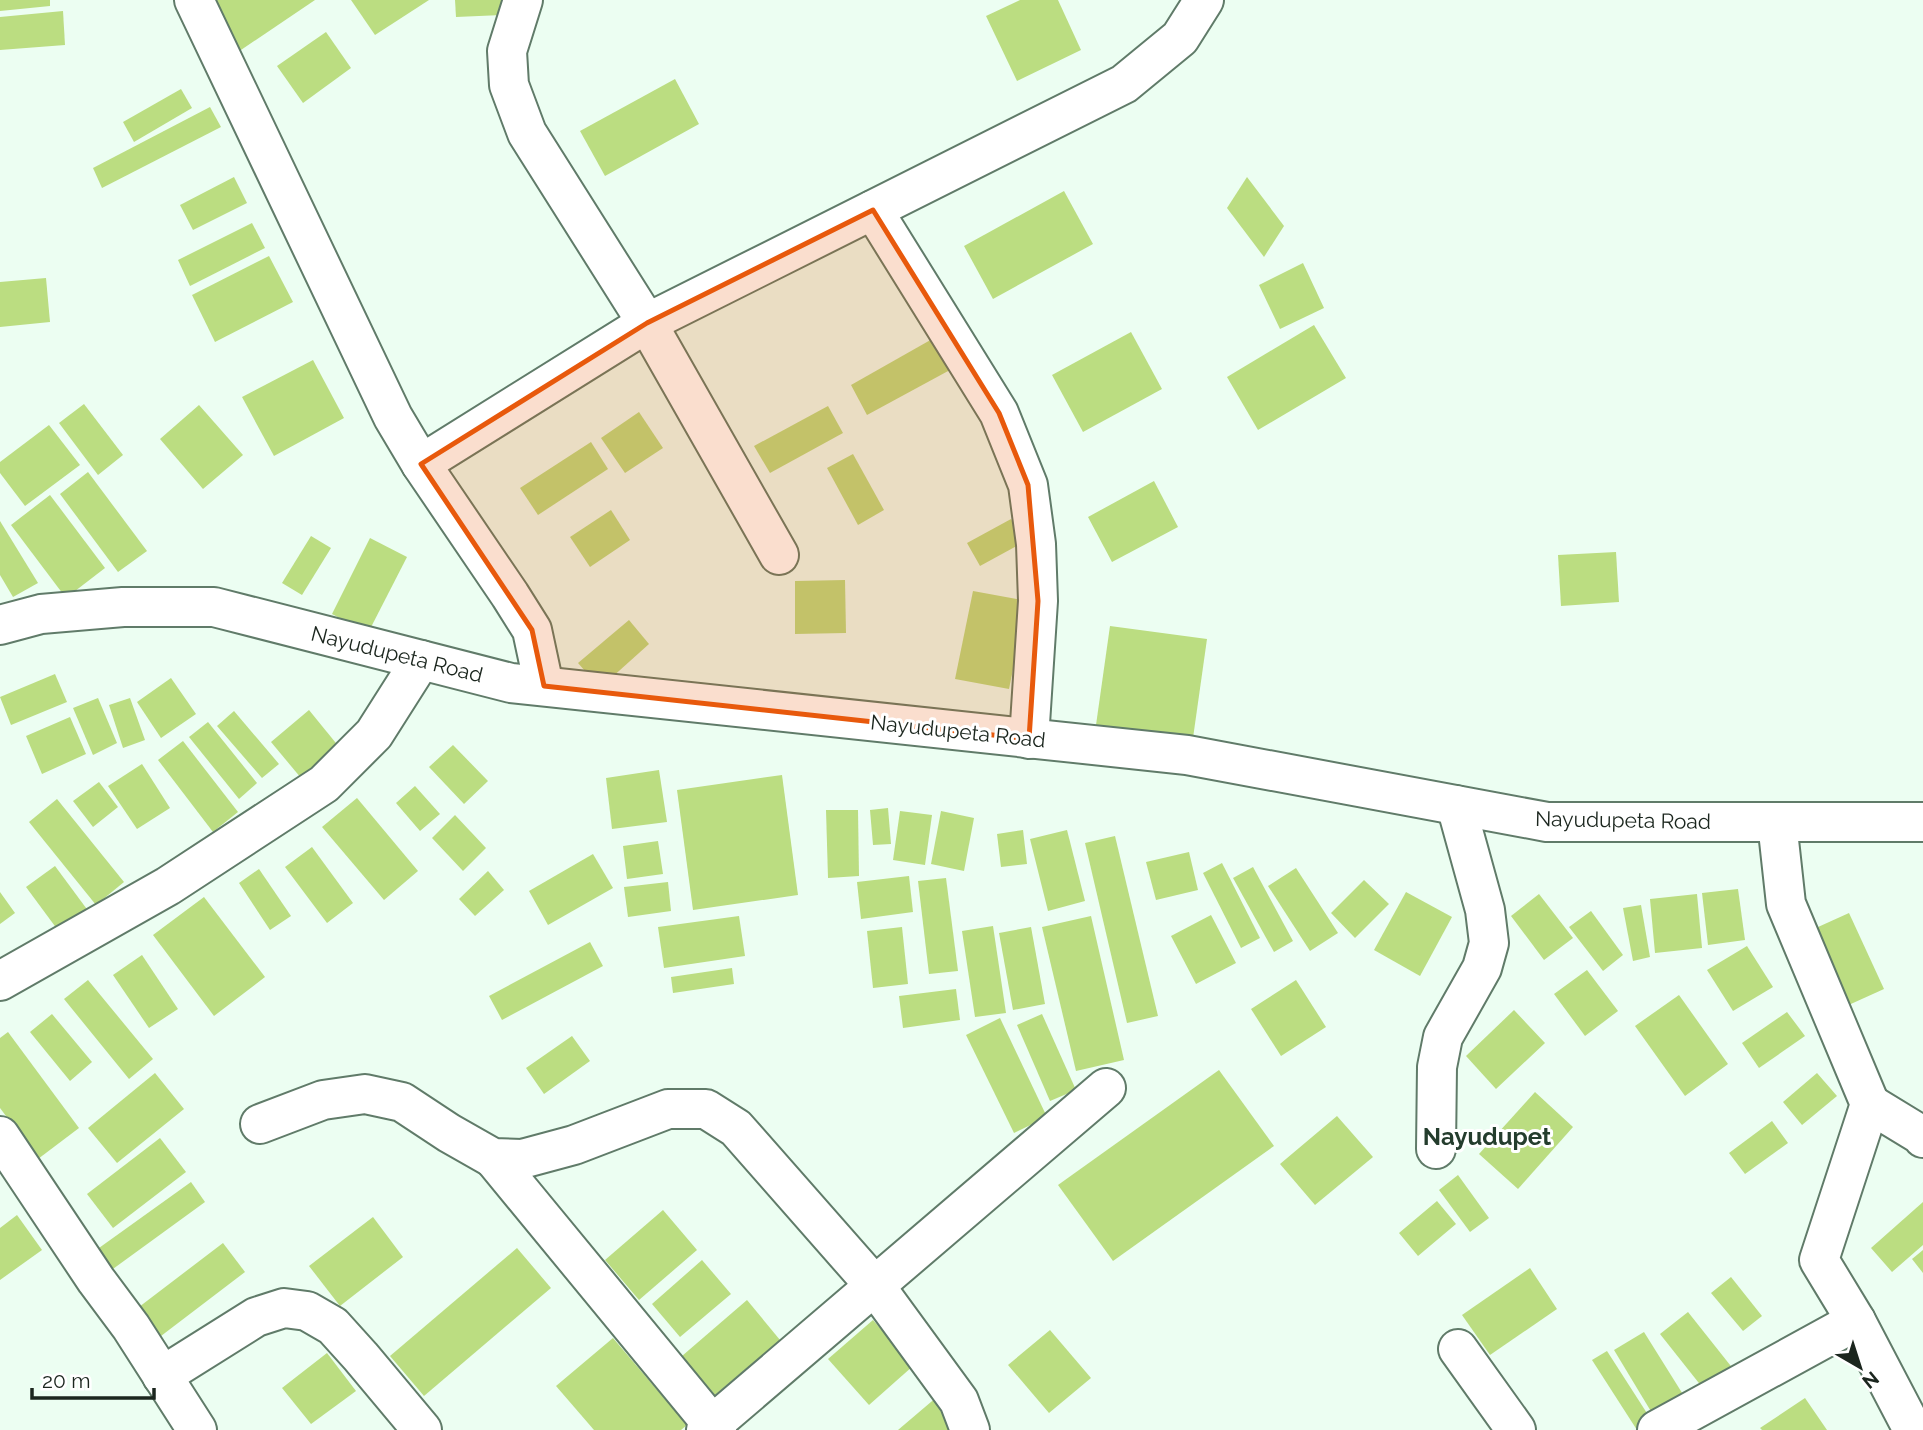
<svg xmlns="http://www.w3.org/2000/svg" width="1923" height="1430" viewBox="0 0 1923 1430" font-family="Raleway,sans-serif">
<rect width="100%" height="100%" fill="#ecfef2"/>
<g fill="#bbdd81">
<path d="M0,0h50v6l-50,5z"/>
<path d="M203,0h112l-77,52z"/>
<path d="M351,0h78l-54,35z"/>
<path d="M455,0h46l1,15 -46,2z"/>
<path d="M1020,0h38l23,50 -64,31 -31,-65z"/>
<path d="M63,11l2,34 -65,5v-33z"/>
<path d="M326,32l25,36 -48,35 -26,-37z"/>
<path d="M675,79l24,45 -94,52 -25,-45z"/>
<path d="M181,89l11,19 -58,34 -11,-20z"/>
<path d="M210,107l11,20 -119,61 -9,-20z"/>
<path d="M234,177l13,26 -54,27 -13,-25z"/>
<path d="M1247,177l37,49 -20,31 -37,-49z"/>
<path d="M1064,191l29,53 -100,55 -29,-53z"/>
<path d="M252,223l13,25 -75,38 -12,-26z"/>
<path d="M269,256l24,46 -78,40 -23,-47z"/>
<path d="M1303,263l21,45 -44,21 -21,-44z"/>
<path d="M46,278l4,44 -50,5v-45z"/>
<path d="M1314,325l32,53 -88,52 -31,-53z"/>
<path d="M1131,332l31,57 -79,43 -31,-57z"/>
<path d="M934,338l16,32 -83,45 -16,-30z"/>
<path d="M313,360l31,58 -70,38 -32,-59z"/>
<path d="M84,404l39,51 -25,20 -39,-52z"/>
<path d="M199,405l44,50 -40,34 -43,-50z"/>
<path d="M828,406l15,27 -73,40 -16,-27z"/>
<path d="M639,412l24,36 -38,25 -24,-35z"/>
<path d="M49,425l31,40 -55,41 -25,-33v-11z"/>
<path d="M591,442l17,27 -70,46 -18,-27z"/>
<path d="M853,454l31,56 -26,15 -31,-57z"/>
<path d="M88,472l59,79 -29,21 -58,-78z"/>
<path d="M1154,481l24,46 -66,35 -24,-45z"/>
<path d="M50,495l55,73 -39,30 -55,-73z"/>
<path d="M611,510l19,30 -40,27 -20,-30z"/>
<path d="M1011,519l13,23 -44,24 -13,-23z"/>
<path d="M0,521l38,62 -25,14 -13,-22z"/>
<path d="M311,536l20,12 -29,47 -20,-12z"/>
<path d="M370,538l37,19 -39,76 -36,-19z"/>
<path d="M1616,552l3,50 -58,4 -3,-51z"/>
<path d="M845,580l1,53 -51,1v-53z"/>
<path d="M973,591l54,10 -18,88 -54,-10z"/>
<path d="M629,620l20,24 -49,44 -22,-25z"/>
<path d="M1110,626l97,13 -14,99 -97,-13z"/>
<path d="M55,674l12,28 -56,23 -11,-28z"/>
<path d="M171,678l25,36 -35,24 -24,-36z"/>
<path d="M98,698l19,45 -24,12 -20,-47z"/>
<path d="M130,698l15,42 -22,8 -14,-43z"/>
<path d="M309,710l35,43 -38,31 -35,-42z"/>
<path d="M234,711l45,53 -17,14 -45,-52z"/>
<path d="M70,717l16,37 -44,20 -16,-38z"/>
<path d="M208,722l49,61 -18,16 -50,-62z"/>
<path d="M183,741l55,71 -25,20 -55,-72z"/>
<path d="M453,745l35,36 -24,23 -35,-37z"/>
<path d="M142,764l28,44 -33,21 -29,-43z"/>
<path d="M659,770l8,52 -55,7 -6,-51z"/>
<path d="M782,775l16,120 -105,15 -16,-120z"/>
<path d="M99,782l19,25 -25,20 -20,-26z"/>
<path d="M415,786l25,28 -20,17 -24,-28z"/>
<path d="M357,798l61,73 -34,29 -62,-73z"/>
<path d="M57,799l67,83 -28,23 -67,-83z"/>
<path d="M888,808l3,36 -18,1 -3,-35z"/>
<path d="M826,810h32l1,66 -31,2z"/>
<path d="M900,811l32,4 -7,50 -32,-5z"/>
<path d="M941,811l33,7 -10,53 -33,-7z"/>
<path d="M455,815l31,33 -23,23 -31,-33z"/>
<path d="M1023,830l4,34 -26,3 -4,-33z"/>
<path d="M1067,830l18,71 -37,10 -18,-72z"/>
<path d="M1115,836l43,180 -31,7 -42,-180z"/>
<path d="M658,841l5,33 -36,5 -4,-33z"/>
<path d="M312,847l41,56 -26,20 -42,-56z"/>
<path d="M1189,852l9,38 -42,10 -10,-38z"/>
<path d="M593,854l20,34 -65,37 -19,-34z"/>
<path d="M1222,863l38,75 -19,10 -38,-75z"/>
<path d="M55,866l34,46 -29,21 -34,-46z"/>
<path d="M1253,867l40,74 -19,11 -41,-74z"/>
<path d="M1296,868l42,65 -28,18 -42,-65z"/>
<path d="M259,869l32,47 -21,14 -31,-47z"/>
<path d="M488,871l16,19 -29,26 -16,-17z"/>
<path d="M909,876l4,36 -52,7 -4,-37z"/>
<path d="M946,878l12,93 -29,3 -11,-93z"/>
<path d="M1364,880l25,24 -34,34 -24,-25z"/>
<path d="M668,882l3,29 -43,6 -4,-30z"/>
<path d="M1738,889l7,51 -37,5 -6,-52z"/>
<path d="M0,892l15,21 -15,11z"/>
<path d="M1406,892l46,25 -32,59 -46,-26z"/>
<path d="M1539,894l34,44 -29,22 -33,-44z"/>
<path d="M1697,894l5,54 -47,5 -5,-54z"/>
<path d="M204,897l61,80 -51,39 -61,-81z"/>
<path d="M1641,905l9,52 -17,4 -10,-53z"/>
<path d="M1591,911l32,44 -20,16 -34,-44z"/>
<path d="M1849,913l35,76 -42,19 -35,-76z"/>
<path d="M1211,915l25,48 -40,21 -25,-48z"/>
<path d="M739,916l6,40 -81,12 -6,-41z"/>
<path d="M1091,916l33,144 -48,11 -34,-144z"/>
<path d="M993,926l13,87 -31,4 -13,-86z"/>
<path d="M902,927l6,57 -35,4 -6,-57z"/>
<path d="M1031,927l14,77 -32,6 -14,-77z"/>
<path d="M590,942l13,24 -101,54 -13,-24z"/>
<path d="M1747,946l26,41 -40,24 -26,-41z"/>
<path d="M142,955l36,54 -29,19 -36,-53z"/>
<path d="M732,968l2,16 -61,9 -2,-16z"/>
<path d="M1587,970l31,41 -33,25 -31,-42z"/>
<path d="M88,980l65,79 -24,20 -65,-80z"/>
<path d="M1296,980l30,47 -45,29 -30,-47z"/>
<path d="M956,989l4,31 -57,8 -4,-32z"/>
<path d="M1679,995l49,69 -43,32 -50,-70z"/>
<path d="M1514,1010l31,33 -49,46 -30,-33z"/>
<path d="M1787,1012l18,24 -46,32 -17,-25z"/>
<path d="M52,1014l40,48 -22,19 -40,-49z"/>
<path d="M1042,1014l34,76 -26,11 -33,-76z"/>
<path d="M1000,1018l47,99 -33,16 -48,-98z"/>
<path d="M8,1032l71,96 -41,31 -38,-51v-70z"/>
<path d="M572,1036l18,25 -46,33 -18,-26z"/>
<path d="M1219,1070l55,76 -161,115 -55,-76z"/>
<path d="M155,1073l29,36 -67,54 -29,-35z"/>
<path d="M1817,1073l20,23 -35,29 -19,-23z"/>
<path d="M1535,1092l38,35 -55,62 -39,-35z"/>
<path d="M1337,1116l36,41 -58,48 -35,-41z"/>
<path d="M1772,1121l16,22 -43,31 -16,-21z"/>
<path d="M160,1138l26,34 -73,56 -26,-34z"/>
<path d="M1458,1175l31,43 -19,14 -31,-42z"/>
<path d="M191,1182l14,20 -99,72 -14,-21z"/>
<path d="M1437,1201l19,23 -38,32 -19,-23z"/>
<path d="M1923,1202v43l-31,27 -21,-24z"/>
<path d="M663,1210l34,40 -58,50 -34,-40z"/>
<path d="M17,1215l25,35 -42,30v-52z"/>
<path d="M373,1217l30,40 -63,49 -31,-40z"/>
<path d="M223,1243l22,29 -84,64 -22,-29z"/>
<path d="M517,1248l34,40 -127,108 -34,-40z"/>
<path d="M1923,1250v23l-11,-14z"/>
<path d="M702,1260l29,34 -51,43 -28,-33z"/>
<path d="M1530,1268l27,41 -67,46 -28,-40z"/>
<path d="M1731,1277l31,39 -19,15 -32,-38z"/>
<path d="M747,1300l33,40 -65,55 -33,-39z"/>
<path d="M1688,1312l46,58 -28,22 -46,-58z"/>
<path d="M873,1320l40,46 -44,39 -41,-46z"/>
<path d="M1050,1330l41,48 -42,35 -41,-48z"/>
<path d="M1644,1332l45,72 -31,19 -44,-73z"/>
<path d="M613,1338l74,87 -6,5h-87l-38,-44z"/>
<path d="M1607,1351l45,70 -15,9 -45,-70z"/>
<path d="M327,1353l29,38 -45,33 -29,-36z"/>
<path d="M938,1396l13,34h-53z"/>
<path d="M1805,1398l22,32h-65l-2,-2z"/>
</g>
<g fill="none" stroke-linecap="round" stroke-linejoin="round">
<g stroke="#607b69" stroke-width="42">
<g id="street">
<path d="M194,0l199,417 28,47 89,131 22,35 12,56"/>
<path d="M523,0l-16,51 2,34 18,48 120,190 132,232"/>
<path d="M873,210l126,203 29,72 8,59 2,57 -9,138"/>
<path d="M421,464l226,-141 477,-239 56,-46 24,-38"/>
<path d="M1777,822l9,82 84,200 -51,156 37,61 57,109"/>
<path d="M0,981l168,-95 156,-102 50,-50 47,-74"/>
<path d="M1870,1104l51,31 2,3"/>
<path d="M260,1124l63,-24 42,-6 37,8 47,31 44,25 29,1 52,-14 94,-36h38l30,19 139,158 84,115 11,29"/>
<path d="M0,1136l96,144 35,47 66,103"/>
<path d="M1436,1149l1,-82 6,-30 39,-69 7,-25 -4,-33 -29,-105"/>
<path d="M493,1158l224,272"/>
<path d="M1458,1349l58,81"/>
<path d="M162,1376l94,-59 28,-9 23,3 26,15 28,31 61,73"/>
<path d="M706,1430l400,-342"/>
<path d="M1657,1430l199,-109"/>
</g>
</g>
<g stroke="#607b69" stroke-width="42">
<path id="secondary" d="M0,625l41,-11 82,-7h91l297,76 676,72 360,67h376"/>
</g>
<use href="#street" stroke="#fff" stroke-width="38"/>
<use href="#secondary" stroke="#fff" stroke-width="38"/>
</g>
<path fill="#e8590c" fill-opacity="0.2" stroke="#e8590c" stroke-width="5" stroke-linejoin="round" d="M873,210l126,203 29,72 10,116 -9,138 -485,-53 -12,-56 -111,-166 226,-141z"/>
<g text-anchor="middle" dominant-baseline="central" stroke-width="6" stroke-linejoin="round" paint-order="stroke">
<g font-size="21" fill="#1b261e" stroke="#fff">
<text transform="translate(397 654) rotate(14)">Nayudupeta Road</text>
<text transform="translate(958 731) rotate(6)">Nayudupeta Road</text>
<text transform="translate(1623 820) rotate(1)">Nayudupeta Road</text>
</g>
<g font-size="24" font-weight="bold" fill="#243d2d" stroke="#fff">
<text x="1487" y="1136">Nayudupet</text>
</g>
</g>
<g transform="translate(1860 1367) rotate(141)" stroke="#ffffff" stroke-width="5" paint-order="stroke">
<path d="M0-5L12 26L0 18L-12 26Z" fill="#1b261e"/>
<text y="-10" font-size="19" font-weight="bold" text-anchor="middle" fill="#1b261e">N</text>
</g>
<path d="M32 1388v10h122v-10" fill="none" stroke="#1b261e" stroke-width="3.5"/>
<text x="42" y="1388" font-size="21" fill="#1b261e" stroke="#ffffff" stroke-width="5" paint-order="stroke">20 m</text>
</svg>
